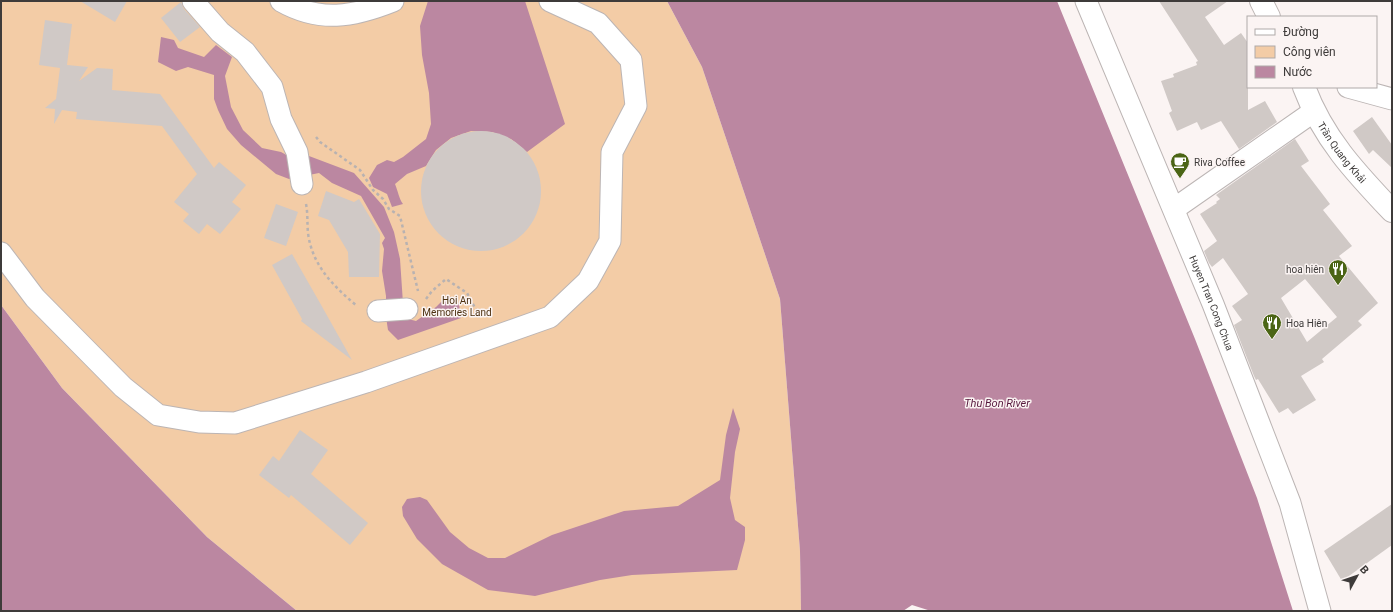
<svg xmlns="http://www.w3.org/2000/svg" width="1393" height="612" viewBox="0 0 1393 612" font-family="Roboto,sans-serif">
<rect width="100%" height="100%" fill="#fbf4f3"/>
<path fill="#f3cca6" d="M1,1h666l35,66 78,232 20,252 1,60h-504l-90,-74 -145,-149 -61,-83z"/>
<g fill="#bb87a1">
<path d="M428,1h97l40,123 -38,28 -16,-13 -19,-7 -21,-1 -20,7 -15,12 -10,16 -19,8 -12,10c3,7 4,15 8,20l-11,3 -5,-13 -14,-7 -4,-9 8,-13 10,-5 7,2 9,-5 23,-18 5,-15 -2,-31 -7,-38 -2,-29z"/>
<path d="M667,1h390l138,338 62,159 36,113h-362l-19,-6 -9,6h-102l-1,-60 -20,-252 -78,-232z"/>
<path d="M161,37l13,3 4,8 26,9 12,-12 16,12 -7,19 6,31 12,23 19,18 19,4 9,5 19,-1 45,17 30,34 10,25 6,27 4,59 12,3 20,-14 12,-12 11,9 2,14 -63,22 -10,-10 -2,-13v-21l-4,-25 2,-22 -2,-6 3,-5 -24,-42 -29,-13 -13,-10 -30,6 -13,-5 -35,-29 -14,-16 -9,-19 -4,-11v-24l-26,-8 -12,4 -18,-9z"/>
<path d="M1,305l61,83 145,149 90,74h-296z"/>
<path d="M733,408l7,21 -5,23 -5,46 5,22 10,7v13l-8,30 -105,5 -32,5 -65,16 -47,-6 -46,-26 -25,-25 -14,-23 -1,-9 5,-8 13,-2 7,3 23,32 19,16 19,10h17l47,-23 72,-24 54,-5 42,-26 6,-45z"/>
</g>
<g fill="#d0c9c6" fill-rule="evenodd">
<path d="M80,1h47l-12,21z"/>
<path d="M1159,1h69l-23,16 19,28 17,-12 7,10v67l17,-9 12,21 -38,27 -18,-28 -20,9 -4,-8 -20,9 -8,-18 3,-2 -11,-30 13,-4 -1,-3 24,-9 -1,-3 2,-1z"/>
<path d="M181,2l3,7 16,18 -20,15 -19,-24z"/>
<path d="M45,20l27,4 -5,41 21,2 -9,14 18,-13 16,1 -1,21 48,4 54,74 5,-6 27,23 -14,17 9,7 -21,25 -13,-10 -8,10 -16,-13 6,-7 -15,-12 23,-28 -35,-48 -86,-7 1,-7 -15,-2 -8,14 1,-15 -10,-1 11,-9 4,-31 -21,-3z"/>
<path d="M1372,117l20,28v23l-19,-18 -4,4 -16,-23z"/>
<circle cx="481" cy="191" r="60"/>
<path d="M1295,139l14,22 -8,5 29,38 -7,6 29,36 -13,10 39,47 -20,18 4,4 -40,34 2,3 -23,14 15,24 -23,14 -5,-6 -9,5 -21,-34 -2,1 -2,-4 -20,-51 8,-5 -10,-14 16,-12 -25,-36 -11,9 -3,-4 -5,-12 13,-10 -17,-27 17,-11 -1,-1 4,-3 -4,-4zM1305,279l32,38 -30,25 -26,-44z"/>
<path d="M326,191l28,11 5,-3 21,35 -1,43h-30l-1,-25 -19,-32 -11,-4z"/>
<path d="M276,204l22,8 -12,34 -22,-8z"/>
<path d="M292,254l28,49 32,57 -51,-39 1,-2 -30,-54z"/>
<path d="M300,430l28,20 -17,24 57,49 -18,22 -59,-50 -2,3 -30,-23 14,-19 6,5z"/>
<path d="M1392,504v41l-50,36 -18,-30z"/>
</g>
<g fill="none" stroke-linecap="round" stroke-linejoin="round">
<g stroke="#bcb5b4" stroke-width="23">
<g id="street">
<path d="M193,1l27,31 25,20 27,35 9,32 16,33 5,32"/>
<path d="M281,1c39,22 72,16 112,0"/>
<path id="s1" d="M1086,1l127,303 77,199 30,108"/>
<path d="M1348,87l44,12"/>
<path d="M1174,209l139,-97"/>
<path d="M1,253l34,45 88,89 35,28 41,7 36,1 131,-41 184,-65 38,-36 22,-40 2,-89 24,-46 -5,-46 -33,-37 -48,-22"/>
<path d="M378,311l29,-2"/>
</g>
</g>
<g stroke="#bcb5b4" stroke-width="24">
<g id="secondary">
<path d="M1261,1l8,16"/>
<path id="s2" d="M1304,87c19,51 51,85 88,124"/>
</g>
</g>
<g stroke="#b8b2b1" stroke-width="2.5" stroke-dasharray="3 3" stroke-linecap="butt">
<path d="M316,137l4,5 40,28 13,20 10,9 6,10 11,7 18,75"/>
<path d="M306,204c2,10 1,19 2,29 4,32 25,53 49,73"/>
<path d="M426,299l6,-8 14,-12 21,14 14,26"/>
</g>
<use href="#street" stroke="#fff" stroke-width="21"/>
<use href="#secondary" stroke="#fff" stroke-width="22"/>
</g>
<defs>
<g id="cafe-pin" transform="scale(1)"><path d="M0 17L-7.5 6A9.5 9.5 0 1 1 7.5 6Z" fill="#4b6515" stroke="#fbf4f3"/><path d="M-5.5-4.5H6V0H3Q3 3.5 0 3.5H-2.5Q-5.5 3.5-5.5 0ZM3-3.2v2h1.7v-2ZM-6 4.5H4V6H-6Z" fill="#fff"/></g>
<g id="restaurant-pin" transform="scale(1)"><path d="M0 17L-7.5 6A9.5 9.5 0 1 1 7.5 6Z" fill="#4b6515" stroke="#fbf4f3"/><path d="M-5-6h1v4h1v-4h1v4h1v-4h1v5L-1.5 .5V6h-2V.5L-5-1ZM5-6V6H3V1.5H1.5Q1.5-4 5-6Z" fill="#fff"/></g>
</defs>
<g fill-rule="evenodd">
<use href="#cafe-pin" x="1180" y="162"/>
<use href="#restaurant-pin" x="1338" y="269"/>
<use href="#restaurant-pin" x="1272" y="323"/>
</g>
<g text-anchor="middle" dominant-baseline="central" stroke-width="3" stroke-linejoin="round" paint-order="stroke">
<g font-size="10" fill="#3e3b3a" stroke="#fbf4f3">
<text stroke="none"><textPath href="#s2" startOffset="76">Trần Quang Khải</textPath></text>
<text stroke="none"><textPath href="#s1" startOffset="327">Huyen Tran Cong Chua</textPath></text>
</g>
<g font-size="10" fill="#3e3b3a" stroke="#fbf4f3" text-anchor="start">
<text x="1194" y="162">Riva Coffee</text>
<text x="1324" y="269" text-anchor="end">hoa hiên</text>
<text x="1286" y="323">Hoa Hiên</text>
</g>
<g font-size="10" fill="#4d3111" stroke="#fbf4f3">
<text x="457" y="300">Hoi An<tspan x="457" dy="12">Memories Land</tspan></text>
</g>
<g font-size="11" font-style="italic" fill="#56183d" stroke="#fbf4f3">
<text x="997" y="403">Thu Bon River</text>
</g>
</g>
<rect width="1393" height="612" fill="none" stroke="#3e3b3a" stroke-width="4"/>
<rect x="1247" y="16" width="130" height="72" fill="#fbf4f3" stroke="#afaaa9"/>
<rect x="1255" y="29" width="20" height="6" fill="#ffffff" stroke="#afaaa9"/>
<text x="1283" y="36" font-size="12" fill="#3e3b3a">Đường</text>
<rect x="1255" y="46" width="20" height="12" fill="#f3cca6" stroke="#afaaa9"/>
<text x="1283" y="56" font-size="12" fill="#3e3b3a">Công viên</text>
<rect x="1255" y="66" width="20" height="12" fill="#bb87a1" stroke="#afaaa9"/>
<text x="1283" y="76" font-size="12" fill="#3e3b3a">Nước</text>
<g transform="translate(1357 576) rotate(50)" stroke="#fbf4f3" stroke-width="3" paint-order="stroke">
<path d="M0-3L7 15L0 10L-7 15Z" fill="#3e3b3a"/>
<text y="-6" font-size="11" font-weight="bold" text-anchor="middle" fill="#3e3b3a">B</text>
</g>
</svg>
